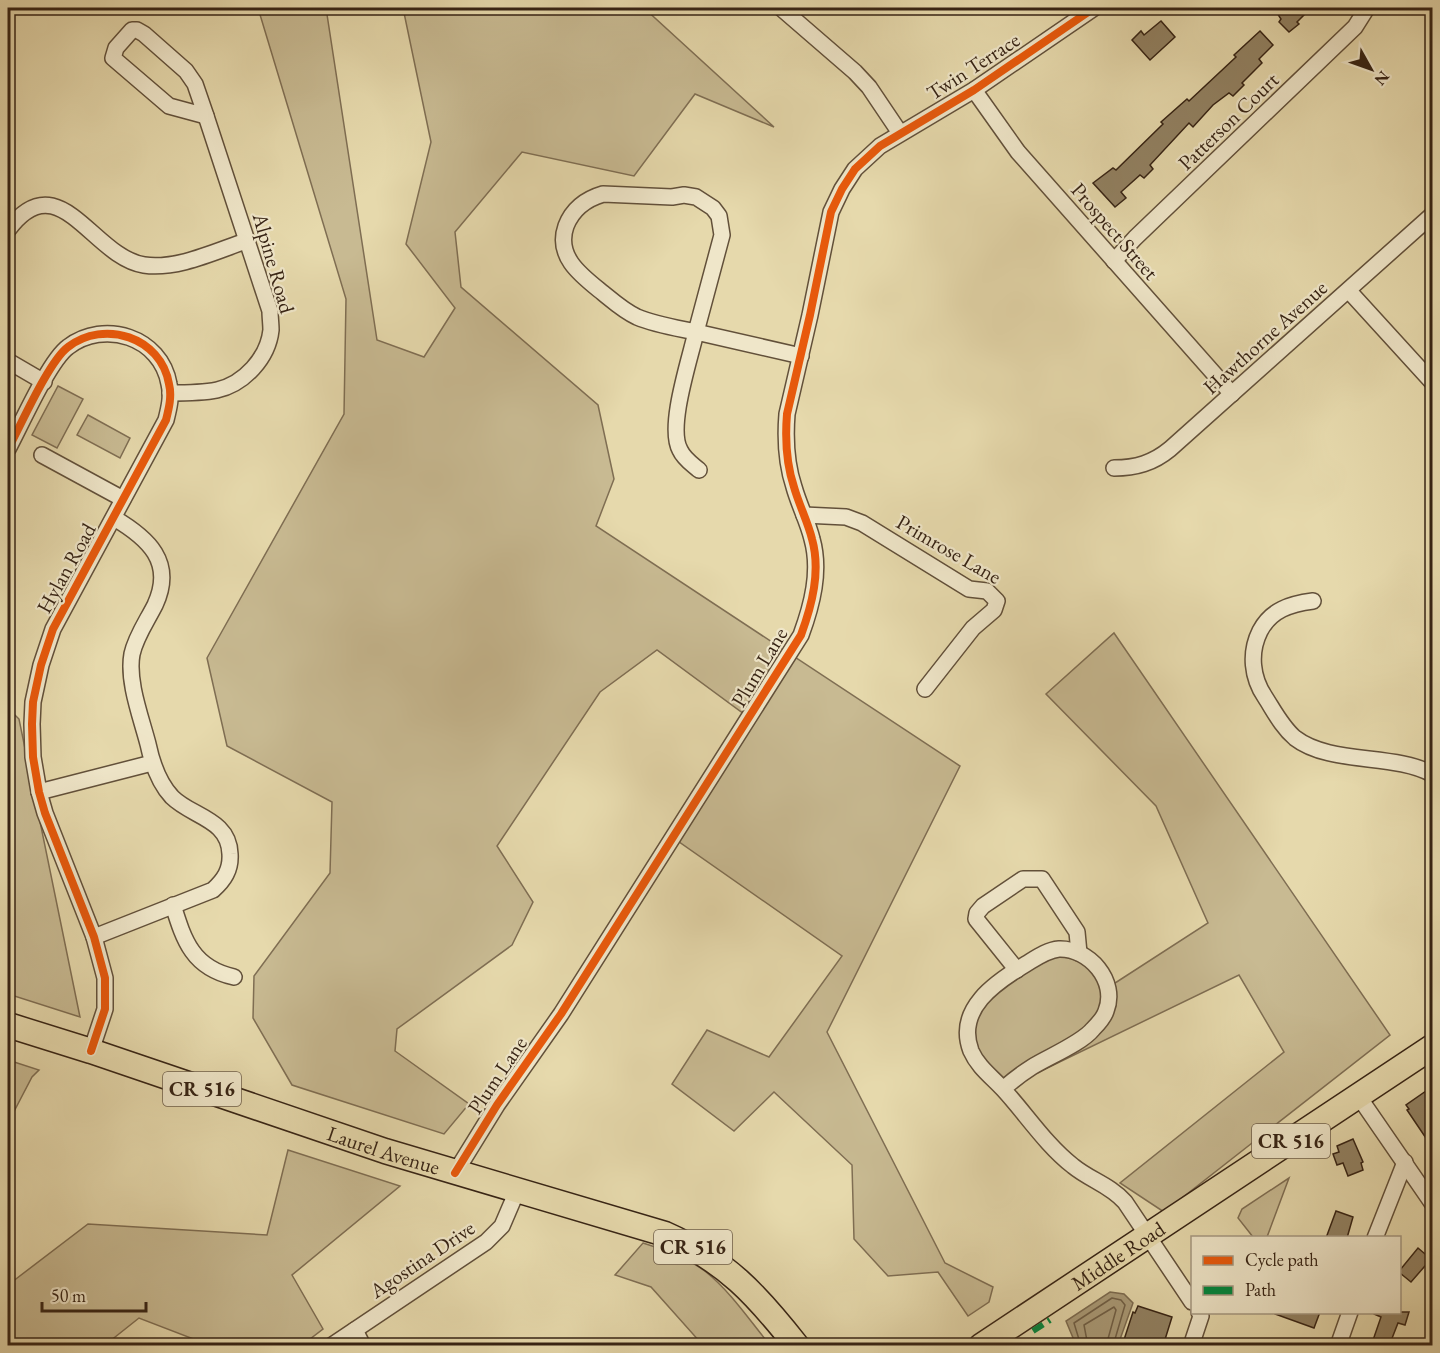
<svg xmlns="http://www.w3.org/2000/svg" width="1440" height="1353" viewBox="0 0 1440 1353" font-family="'EB Garamond',serif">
<rect width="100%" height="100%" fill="#e6d9ac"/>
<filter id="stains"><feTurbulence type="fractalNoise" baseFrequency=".00333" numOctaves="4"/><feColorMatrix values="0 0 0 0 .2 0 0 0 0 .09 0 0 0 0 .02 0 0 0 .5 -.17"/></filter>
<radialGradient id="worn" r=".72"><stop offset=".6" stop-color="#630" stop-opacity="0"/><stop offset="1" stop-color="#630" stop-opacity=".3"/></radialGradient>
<g fill="#c8ba92" stroke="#7f6e53" stroke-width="1.5">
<path d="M258,8h68l51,332 47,17 31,-49 -49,-64 25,-102 -28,-134h241l130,119 -79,-33 -61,82 -112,-24 -67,80 6,55 137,118 16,74 -18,47 364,240 -133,266 118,231 48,24 -4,15 -21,14 -30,-44 -50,4 -34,-37 -2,-74 -78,-73 -40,39 -62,-47 35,-54 62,27 73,-101 -167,-117 77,-119 -95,-70 -57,42 -103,154 36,56 -21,43 -115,84 -2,22 74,53 -25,30 -152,-49 -39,-67 1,-42 76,-103 2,-71 -105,-56 -20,-88 137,-244 2,-115z"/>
<path d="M58,386l25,13 -26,49 -25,-13z"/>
<path d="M88,415l42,23 -10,20 -43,-23z"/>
<path d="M1114,633l276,402 -226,177 -44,-29 164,-131 -45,-77 -229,111 -30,-19 -9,-51 32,-34 60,-32 49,35 96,-62 -52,-117 -110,-112z"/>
<path d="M8,708l11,11 61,298 -72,-23z"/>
<path d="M8,1060l31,10 -7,7 -24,46z"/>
<path d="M288,1150l112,36 -108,89 31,54 -17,13 -97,3 -70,-27 -34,27h-97v-60l80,-61 179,11z"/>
<path d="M1289,1178l-22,59h-14l-15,-19 4,-9z"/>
<path d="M643,1243c19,6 47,16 63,29 25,20 44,49 64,73h-72l3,-2 -50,-56 -36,-12z"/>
</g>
<path fill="#aa9b78" stroke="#7c6b50" stroke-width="1.5" d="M1110,1292l14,2 9,9 -15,42h-42l-10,-24z"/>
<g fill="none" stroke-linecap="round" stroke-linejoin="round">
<g stroke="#705f46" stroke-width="1.5">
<path d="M1081,1346l-7,-23 38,-25 9,2 4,5 -12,41"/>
<path d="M1088,1346l-4,-21 30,-18 2,3 -10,36"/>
</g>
</g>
<g fill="#928263" stroke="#362314" stroke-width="1.5">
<path d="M1283,8h28l-14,14 2,2 -10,8 -10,-10 2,-3 -4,-6z"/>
<path d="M1161,21l14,16 -25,23 -18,-20 9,-9 3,4z"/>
<path d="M1260,31l13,14 -14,14 3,4 -20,20 2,2 -11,11 -4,-3 -16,12 -20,22 -4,-4 -39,42 3,4 -9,9 -4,-3 -19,17 5,6 -11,9 -22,-24 20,-15 3,2 47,-46 -2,-2 26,-23 2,2 47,-44 -2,-2z"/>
<path d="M1426,1091l6,10v46l-25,-37 2,-1 -3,-4z"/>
<path d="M1353,1139l10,23 -2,1 2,7 -15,6 -5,-13 -6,2 -4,-11 6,-2 -2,-6z"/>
<path d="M1336,1211l17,6 -6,21h-21z"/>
<path d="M1418,1248l13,11 -20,23 -11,-9v-3z"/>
<path d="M1138,1306l34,11 -9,29h-41l11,-34 2,1z"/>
<path d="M1275,1312h45l-6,16 -39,-14z"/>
<path d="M1374,1312h35l-4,13 -7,-2 -9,23h-18l10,-29 -7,-3z"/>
</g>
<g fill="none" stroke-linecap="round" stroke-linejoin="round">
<g stroke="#62503a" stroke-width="18">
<g id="minor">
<path d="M781,8l74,64 14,15 31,46"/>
<path d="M132,30h5l7,4 42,37 9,13 11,32 -37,-10 -56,-48 3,-10z"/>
<path d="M974,90l44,62 214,242"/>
<path d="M603,194l69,3 12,-2 12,2 17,11 6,8 3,19 -26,97c-19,-4 -40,-7 -59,-15 -13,-6 -23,-15 -34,-24 -21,-17 -48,-36 -37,-67 7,-18 20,-27 37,-32z"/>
<path d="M8,230c51,-69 84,27 136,35 33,5 72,-14 102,-24"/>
<path d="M1114,261l21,-23 220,-211 12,-19"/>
<path d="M1349,291l83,91"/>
<path d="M8,361l36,21"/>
<path d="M170,393c15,0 32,0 47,-3 27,-6 51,-32 54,-60 0,-6 -1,-13 -1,-19l-64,-195"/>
<path d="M8,449c13,-24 41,-88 60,-102 36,-28 93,-10 101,37 3,12 0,24 -3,36l-113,209 -12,36 -8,37 -1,22 1,33 6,35 6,21 49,124 11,41v31l-14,42"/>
<path d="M42,455l81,44"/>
<path d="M1114,468c22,0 39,-5 56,-19l262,-234"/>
<path d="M699,470c-7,-6 -15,-11 -19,-20 -13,-23 10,-91 16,-118l105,24"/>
<path d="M804,515l42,2 16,6 107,66 18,2 10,10 -3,9 -21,18 -48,61"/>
<path d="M1313,601c-23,3 -42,9 -53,30 -11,22 -8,47 5,66 9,14 17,30 30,41 35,27 99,15 137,36"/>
<path d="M39,792l113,-29"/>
<path d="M173,905c11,36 20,63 61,72"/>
<path d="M94,937l119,-47c11,-10 18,-20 17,-36 -1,-35 -38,-37 -58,-57 -14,-15 -20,-34 -24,-53 -7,-27 -21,-63 -16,-90 4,-18 15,-33 23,-49 20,-43 -7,-67 -41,-87"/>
<path d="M1017,970l-41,-51 1,-6 6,-7 40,-27h19l35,53 2,21"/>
<path d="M1003,1089c9,-8 18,-15 29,-22 16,-10 50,-24 61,-38 5,-5 11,-12 13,-18 12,-30 -17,-63 -47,-62 -12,1 -23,9 -33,15 -30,18 -71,45 -55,87 7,16 21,26 32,38 23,25 43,56 70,77 17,14 37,19 52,36l67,100"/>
<path d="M1359,1097l73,106"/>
<path d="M455,1173l42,-68 64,-91 240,-379c11,-30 20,-64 11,-96 -4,-17 -13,-34 -18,-52 -8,-24 -9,-48 -7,-73l23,-99 21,-103 11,-23 13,-20 25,-23 94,-56 120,-82"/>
<path d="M1375,1238l30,-76"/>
<path d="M355,1330l8,16"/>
<path d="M331,1346l155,-104 16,-16 15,-35"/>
<path d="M1191,1346l10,-30 -2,-4"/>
<path d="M1338,1346l12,-34"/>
</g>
</g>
<g stroke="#362314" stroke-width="27">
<g id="primary">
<path id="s1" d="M8,1025l83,26 294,100 280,83c61,27 91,60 132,112"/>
<path id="s2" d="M981,1346l451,-299"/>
</g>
</g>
<use href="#minor" stroke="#efe6c9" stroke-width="15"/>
<use href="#primary" stroke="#e6d9ac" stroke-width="24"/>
<path stroke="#00873e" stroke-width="6" stroke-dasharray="12 6" stroke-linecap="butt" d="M1033,1331l17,-11"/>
<g stroke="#efe6c9" stroke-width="11">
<g id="cycleway">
<path d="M8,449c13,-24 41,-88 60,-102 36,-28 93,-10 101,37 3,12 0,24 -3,36l-113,209 -12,36 -8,37 -1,22 1,33 6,35 6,21 49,124 11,41v31l-14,42"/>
<path d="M455,1173l42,-68 64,-91 240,-379c11,-30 20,-64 11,-96 -4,-17 -13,-34 -18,-52 -8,-24 -9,-48 -7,-73l23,-99 21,-103 11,-23 13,-20 25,-23 94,-56 120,-82"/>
</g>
</g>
<use href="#cycleway" stroke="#e8590c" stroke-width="8"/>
</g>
<g text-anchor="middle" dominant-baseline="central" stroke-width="4.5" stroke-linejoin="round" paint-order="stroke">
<g fill="#efe6c9" stroke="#6e5e4a" stroke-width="1.5">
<rect x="163" y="1072" width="78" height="34" rx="4.5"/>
<rect x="1252" y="1124" width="78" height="34" rx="4.5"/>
<rect x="654" y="1230" width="78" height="34" rx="4.5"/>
</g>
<g font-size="20" font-weight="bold" fill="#362314">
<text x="202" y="1089">CR 516</text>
<text x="1291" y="1141">CR 516</text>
<text x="693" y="1247">CR 516</text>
</g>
<g font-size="21" fill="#362314" stroke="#efe6c9">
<text transform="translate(973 66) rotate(-33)">Twin Terrace</text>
<text transform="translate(1228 121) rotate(-44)">Patterson Court</text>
<text transform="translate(1115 231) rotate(49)">Prospect Street</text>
<text transform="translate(274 263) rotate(74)">Alpine Road</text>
<text transform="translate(1265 337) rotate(-42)">Hawthorne Avenue</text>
<text transform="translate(949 549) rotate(30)">Primrose Lane</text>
<text transform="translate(66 568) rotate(-61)">Hylan Road</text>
<text transform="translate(759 667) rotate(-59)">Plum Lane</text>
<text transform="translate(497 1075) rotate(-56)">Plum Lane</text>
<text stroke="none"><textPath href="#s1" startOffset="396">Laurel Avenue</textPath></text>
<text stroke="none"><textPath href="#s2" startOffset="164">Middle Road</textPath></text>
<text transform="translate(422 1259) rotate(-34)">Agostina Drive</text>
</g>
</g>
<rect width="1440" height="1353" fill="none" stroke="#e6d9ac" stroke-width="30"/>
<rect x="9" y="9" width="1422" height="1335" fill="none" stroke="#362314" stroke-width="3"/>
<rect x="15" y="15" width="1410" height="1323" fill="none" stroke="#362314" stroke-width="1.5"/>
<rect x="1191" y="1236" width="210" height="78" fill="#efe6c9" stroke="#a59881" stroke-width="1.5"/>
<rect x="1203" y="1256" width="30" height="9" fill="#e8590c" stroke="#a59881" stroke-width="1.5"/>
<text x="1245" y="1266" font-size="18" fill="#362314">Cycle path</text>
<rect x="1203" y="1286" width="30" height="9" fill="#00873e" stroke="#a59881" stroke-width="1.5"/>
<text x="1245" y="1296" font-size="18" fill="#362314">Path</text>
<g transform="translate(1371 69) rotate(130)" stroke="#efe6c9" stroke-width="4.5" paint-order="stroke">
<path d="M0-4.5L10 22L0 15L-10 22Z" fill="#362314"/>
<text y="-9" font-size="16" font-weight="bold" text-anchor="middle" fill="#362314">N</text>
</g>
<path d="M42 1302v9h104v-9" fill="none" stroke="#362314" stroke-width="3"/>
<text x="51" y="1302" font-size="18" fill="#362314" stroke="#efe6c9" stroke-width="4.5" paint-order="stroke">50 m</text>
<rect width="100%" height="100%" filter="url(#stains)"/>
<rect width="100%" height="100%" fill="url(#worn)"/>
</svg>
